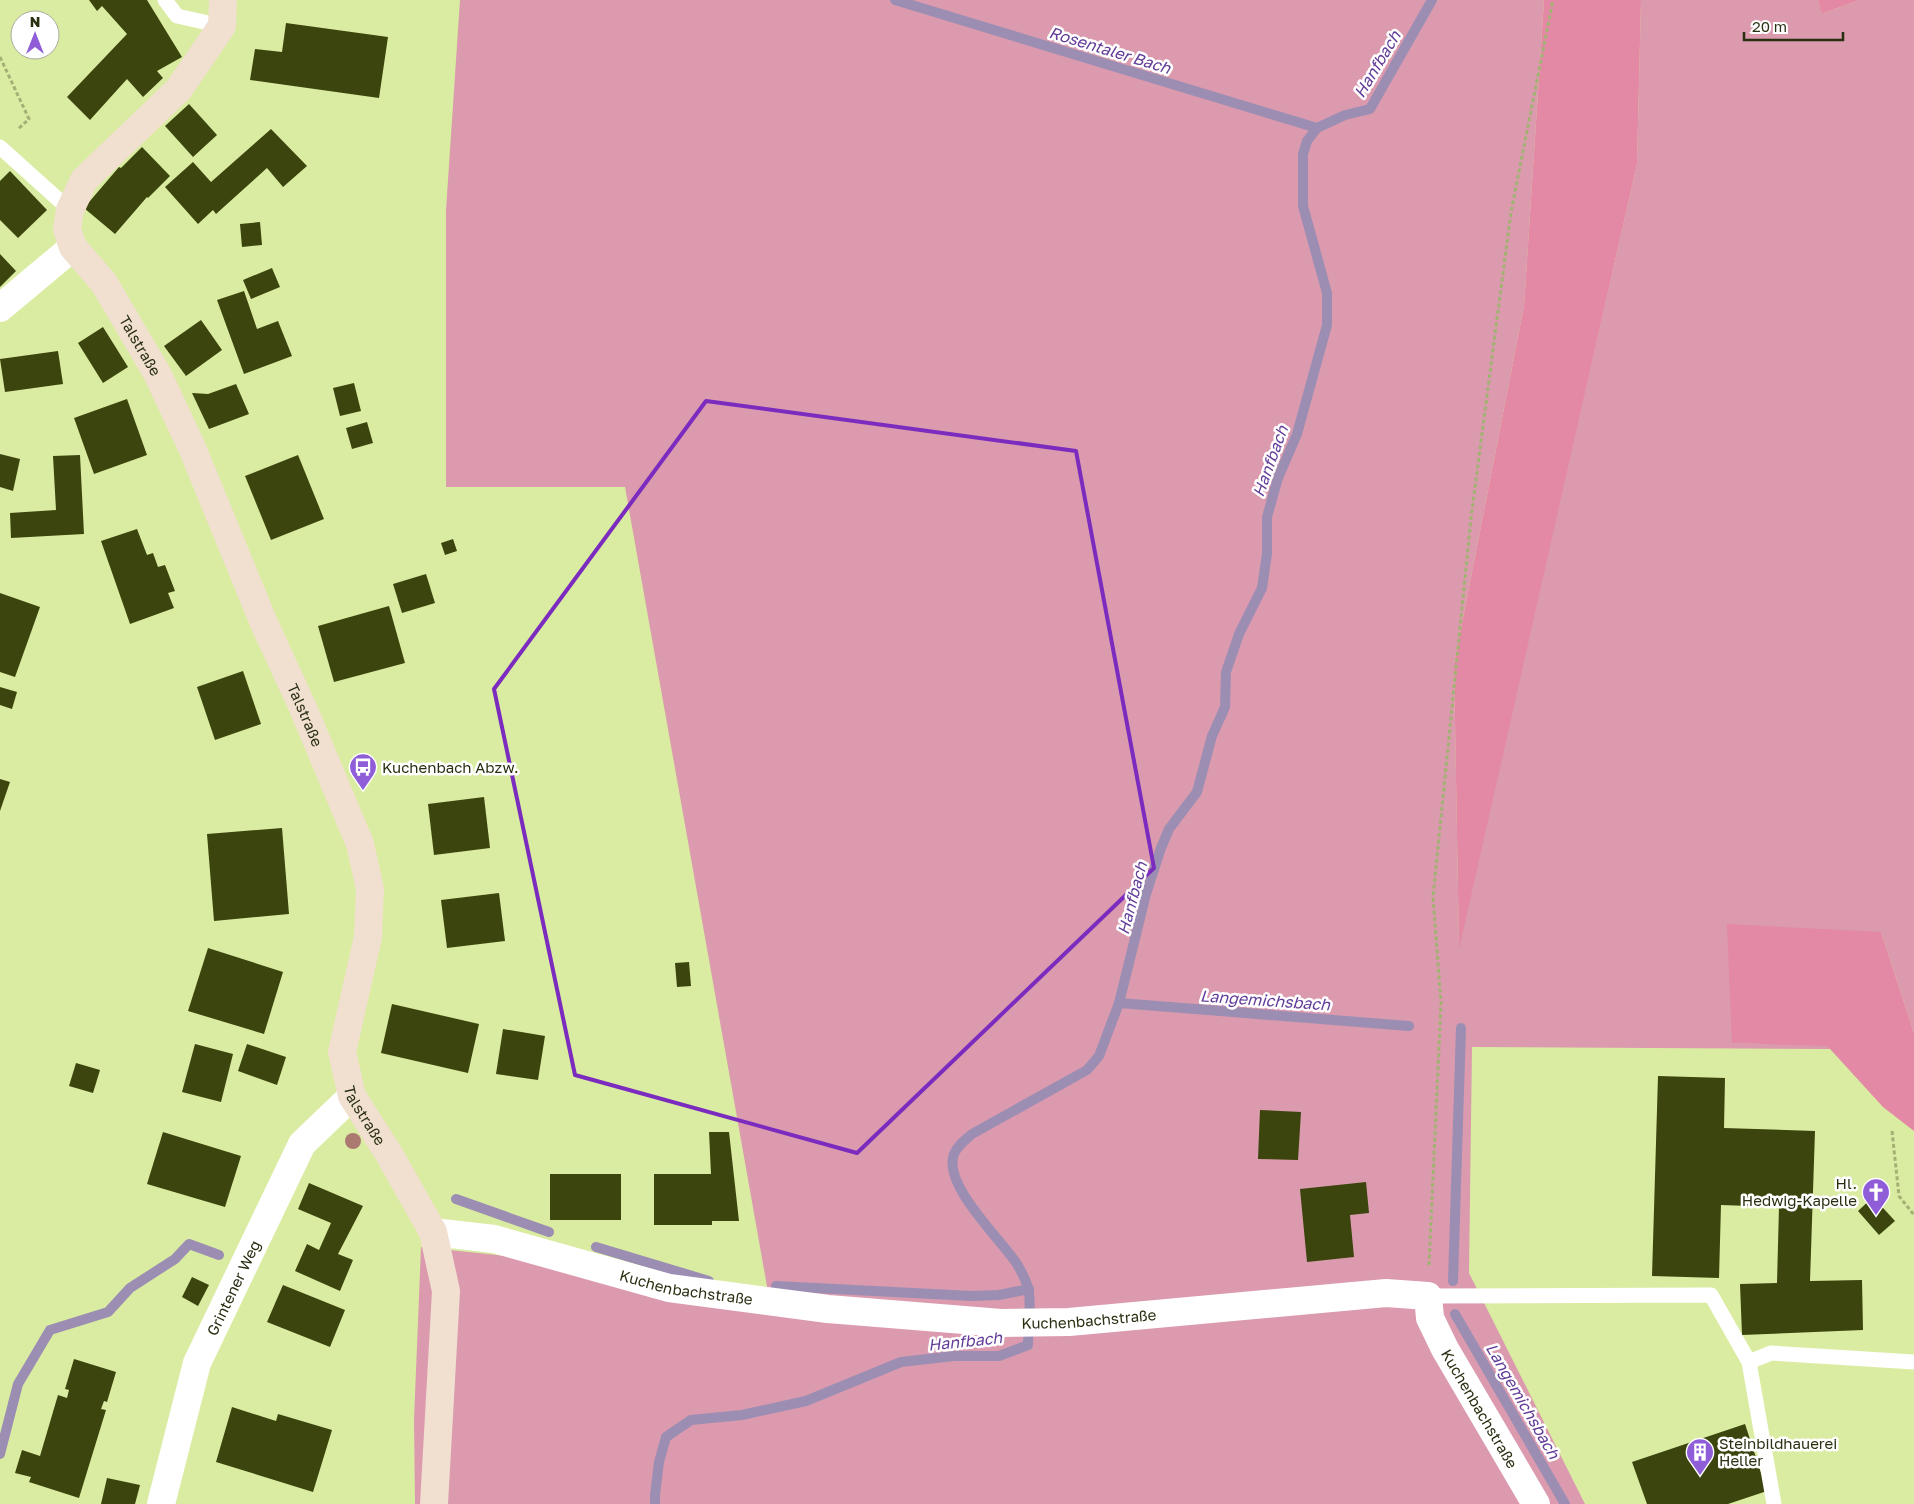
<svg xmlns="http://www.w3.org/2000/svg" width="1914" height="1504" viewBox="0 0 1914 1504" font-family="'Golos Text',sans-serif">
<rect width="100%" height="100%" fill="#daeca2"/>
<path fill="#db9aae" d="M460,0h1084l-20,306 -70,358 5,282 178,-782 4,-164h177l3,14 39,-14h54v1033l-33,-101 -149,111 96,2 55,62 -53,-58 -358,-2 -3,226 116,231h-1170l-1,-84 7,-173 76,8 271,37 -143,-805h-179v-277z"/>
<g fill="#e388a5">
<path d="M1544,0h97l-4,164 -178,785 -5,-285 70,-358z"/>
<path d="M1818,0h42l-39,14z"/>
<path d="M1727,924l154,8 33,101v98l-31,-24 -55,-61 -96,-3z"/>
</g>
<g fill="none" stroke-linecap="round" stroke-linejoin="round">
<g stroke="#9c8eb3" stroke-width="10">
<path d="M895,0l422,128"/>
<path d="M1119,1003l290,23"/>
<path d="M456,1199l93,33"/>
<path d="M596,1247l113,34"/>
<path d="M1453,1281l8,-253"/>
<path d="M776,1286l196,10 27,-1 30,-6"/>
<path d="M1455,1314l110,190"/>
<path d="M0,1454l18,-70 32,-54 58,-18 22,-24 45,-29 14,-15 30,11"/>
<path d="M655,1504v-9l4,-33 7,-25 25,-17 51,-5 64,-14 95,-39 53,-6h45l29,-11c0,-14 4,-45 0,-57 -2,-8 -7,-17 -11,-24 -16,-25 -75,-79 -63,-110 4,-9 11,-14 18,-20l115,-64 12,-14 20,-53 27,-109 15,-46 8,-19 28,-37 15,-56 13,-29 1,-35 13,-38 23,-46 5,-34v-37l11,-39 19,-44 30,-109v-32l-24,-87v-52l4,-13 10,-13 28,-13 25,-6 62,-109"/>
</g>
</g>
<g fill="#3b450d">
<path d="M89,0h58l35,57 -25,14 6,7 -20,19 -16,-18 -37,41 -23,-23 60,-63 -25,-28 -5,5z"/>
<path d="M286,23l102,14 -9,61 -129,-18 5,-31 27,3z"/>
<path d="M189,104l28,31 -24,22 -28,-31z"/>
<path d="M271,129l36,37 -24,21 -16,-19 -51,46 -3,-4 -15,14 -33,-37 28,-25 18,20z"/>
<path d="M142,147l28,29 -22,22 -1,-1 -32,37 -31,-26 35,-41 2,1z"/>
<path d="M10,171l37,39 -29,28 -18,-18v-39z"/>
<path d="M260,222l2,23 -20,2 -2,-23z"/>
<path d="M0,254l16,17 -16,16z"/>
<path d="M272,268l8,19 -29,12 -8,-19z"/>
<path d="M244,291l13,38 21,-8 14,35 -48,18 -27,-74z"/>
<path d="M201,320l21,30 -36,26 -22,-30z"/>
<path d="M103,327l25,40 -25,16 -25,-40z"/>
<path d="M58,351l5,33 -58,8 -5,-33z"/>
<path d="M354,383l7,28 -21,5 -7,-28z"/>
<path d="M236,384l13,30 -40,15 -17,-36 16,1z"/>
<path d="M127,399l20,56 -53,19 -20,-56z"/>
<path d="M367,422l6,21 -21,6 -6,-21z"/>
<path d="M0,454l20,5 -7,32 -13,-4z"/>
<path d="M80,455l4,79 -73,4 -1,-25 46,-3 -3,-54z"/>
<path d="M298,455l26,64 -53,21 -26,-64z"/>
<path d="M137,529l10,26 6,-2 5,14 7,-2 10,26 -7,2 6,15 -44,16 -29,-83z"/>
<path d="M453,539l4,12 -12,4 -4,-12z"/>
<path d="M426,574l9,29 -33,10 -9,-29z"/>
<path d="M0,593l40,14 -25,70 -15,-5z"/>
<path d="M389,606l16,57 -71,19 -16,-56z"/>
<path d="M243,671l18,53 -46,16 -18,-53z"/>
<path d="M0,687l17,5 -5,17 -12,-4z"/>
<path d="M0,779l10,3 -10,29z"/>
<path d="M484,797l6,51 -56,7 -6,-51z"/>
<path d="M282,828l7,86 -75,7 -7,-87z"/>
<path d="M499,893l6,48 -58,7 -6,-48z"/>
<path d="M208,948l75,24 -19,62 -76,-23z"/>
<path d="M689,962l2,24 -14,1 -2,-24z"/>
<path d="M392,1004l87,20 -11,49 -87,-20z"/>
<path d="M503,1029l42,7 -7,44 -42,-6z"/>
<path d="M195,1044l38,10 -12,48 -39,-10z"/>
<path d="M247,1044l39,13 -9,28 -39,-14z"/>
<path d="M76,1063l24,7 -7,23 -24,-7z"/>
<path d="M1658,1076l67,2 -1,50 91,3 -5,150 52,-1 1,50 -121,5 -2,-51 37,-1 2,-76 -58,-2 -2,73 -67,-2z"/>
<path d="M1260,1110l41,2 -3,48 -40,-1z"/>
<path d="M163,1132l78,24 -16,51 -78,-23z"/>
<path d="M709,1132h20l10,89h-27v4h-58v-51h57z"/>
<rect x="550" y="1174" width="71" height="46"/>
<path d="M1366,1182l3,31 -19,2 4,42 -47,5 -7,-73z"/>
<path d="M309,1183l54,23 -25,48 15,6 -13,31 -45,-20 12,-27 12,6 12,-27 -33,-14z"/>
<path d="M1873,1197l22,24 -16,14 -21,-24z"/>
<path d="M192,1277l17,8 -11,21 -16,-9z"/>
<path d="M283,1285l62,25 -15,37 -63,-25z"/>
<path d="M74,1359l42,13 -9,30 -3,-1 -3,8 5,1 -27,88 -50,-16 2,-5 -16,-4 7,-23 18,6 18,-61 9,3 2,-8 -4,-1z"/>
<path d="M232,1407l44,14 2,-7 54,16 -19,62 -97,-30z"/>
<path d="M1745,1424l22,67 -39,13h-81l-15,-42z"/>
<path d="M107,1478l33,7 -5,19h-34z"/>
</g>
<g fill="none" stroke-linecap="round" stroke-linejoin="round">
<g stroke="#a3b175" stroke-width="3" stroke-dasharray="4 2.5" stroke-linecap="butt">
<path d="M0,57l29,62 -11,10"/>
<path d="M1892,1131l7,65 15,19"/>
<path d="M1429,1265l12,-262 -8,-106 38,-379 40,-306 42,-212"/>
</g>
<g stroke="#fff" stroke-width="15">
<path d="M165,0l12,16 45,10"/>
<path d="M0,147l70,63"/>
<path d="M1428,1296l283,-1 38,67"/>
<path d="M1774,1504l-25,-142 22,-9 143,9"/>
</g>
<g stroke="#fff" stroke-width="28">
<path d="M0,308l73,-61"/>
<path id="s1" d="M433,1232l61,7 175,49 159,21 173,14 68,-1 317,-29 42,3 2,22 15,31 91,155"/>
<path id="s2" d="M161,1504l36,-141 105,-219 50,-48"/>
</g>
<path stroke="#f1dfcf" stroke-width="28" id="s3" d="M223,0l-1,26 -43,63 -95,91 -14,30 -3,19 6,18 31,36 54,92 35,75 70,171 40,87 57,136 10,45 -2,48 -26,115 10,44 37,58 44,78 13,59 -12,213"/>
</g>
<circle fill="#ac7971" cx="353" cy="1141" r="8"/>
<path fill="none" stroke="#7b2cbf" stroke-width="4" stroke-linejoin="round" d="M706,401l370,50 78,417 -297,285 -282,-78 -81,-386z"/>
<defs>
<g id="bus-pin" transform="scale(1.4375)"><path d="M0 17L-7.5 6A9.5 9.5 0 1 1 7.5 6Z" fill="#8f5dd7" stroke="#fff"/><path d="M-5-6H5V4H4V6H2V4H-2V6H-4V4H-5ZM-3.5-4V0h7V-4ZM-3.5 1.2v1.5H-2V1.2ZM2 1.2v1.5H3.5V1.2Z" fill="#fff"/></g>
<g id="church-pin" transform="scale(1.4375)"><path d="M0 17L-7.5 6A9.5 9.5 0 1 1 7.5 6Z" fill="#8f5dd7" stroke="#fff"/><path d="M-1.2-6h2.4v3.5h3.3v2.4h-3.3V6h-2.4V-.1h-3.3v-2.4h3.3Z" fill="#fff"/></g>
<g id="building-pin" transform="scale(1.4375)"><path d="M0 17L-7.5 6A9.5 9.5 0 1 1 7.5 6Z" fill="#8f5dd7" stroke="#fff"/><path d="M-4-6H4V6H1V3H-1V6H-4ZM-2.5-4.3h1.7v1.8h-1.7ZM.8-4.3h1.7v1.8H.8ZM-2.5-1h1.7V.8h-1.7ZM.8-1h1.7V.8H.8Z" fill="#fff"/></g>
</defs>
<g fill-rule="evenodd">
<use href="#bus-pin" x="363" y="767"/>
<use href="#church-pin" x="1876" y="1192"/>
<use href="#building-pin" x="1700" y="1452"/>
</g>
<g text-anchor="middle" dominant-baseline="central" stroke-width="5" stroke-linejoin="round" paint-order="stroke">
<g font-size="15" fill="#293012" stroke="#fff">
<text stroke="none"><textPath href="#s3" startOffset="425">Talstraße</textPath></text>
<text stroke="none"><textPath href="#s3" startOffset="830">Talstraße</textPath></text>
<text stroke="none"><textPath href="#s3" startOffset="1250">Talstraße</textPath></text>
<text stroke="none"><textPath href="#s1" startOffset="260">Kuchenbachstraße</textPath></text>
<text stroke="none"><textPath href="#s2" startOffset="229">Grintener Weg</textPath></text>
<text stroke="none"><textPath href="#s1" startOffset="665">Kuchenbachstraße</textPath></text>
<text stroke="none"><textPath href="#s1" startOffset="1131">Kuchenbachstraße</textPath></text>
</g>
<g font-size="15" fill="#293012" stroke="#fff" text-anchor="start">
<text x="382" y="767">Kuchenbach Abzw.</text>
<text x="1857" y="1183" text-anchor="end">Hl.<tspan x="1857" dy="17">Hedwig-Kapelle</tspan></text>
<text x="1719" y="1443">Steinbildhauerei<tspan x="1719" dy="17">Heller</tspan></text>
</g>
<g font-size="16" font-style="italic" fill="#623c98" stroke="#fff">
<text transform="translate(1110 50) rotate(17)">Rosentaler Bach</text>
<text transform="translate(1377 64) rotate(-59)">Hanfbach</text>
<text transform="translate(1270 461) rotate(-70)">Hanfbach</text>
<text transform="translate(1132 898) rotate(-75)">Hanfbach</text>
<text transform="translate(1265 1000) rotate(4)">Langemichsbach</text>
<text transform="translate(965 1341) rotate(-6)">Hanfbach</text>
<text transform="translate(1523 1401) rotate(60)">Langemichsbach</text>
</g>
</g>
<g transform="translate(35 35)"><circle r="24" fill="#ffffff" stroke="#a9aca0"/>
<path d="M0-4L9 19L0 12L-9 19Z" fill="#8f5dd7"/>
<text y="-8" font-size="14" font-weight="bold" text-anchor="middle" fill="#293012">N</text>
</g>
<path d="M1744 32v8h99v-8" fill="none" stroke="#293012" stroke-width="2.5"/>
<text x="1752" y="32" font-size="15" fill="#293012" stroke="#ffffff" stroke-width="4" paint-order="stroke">20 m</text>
</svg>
